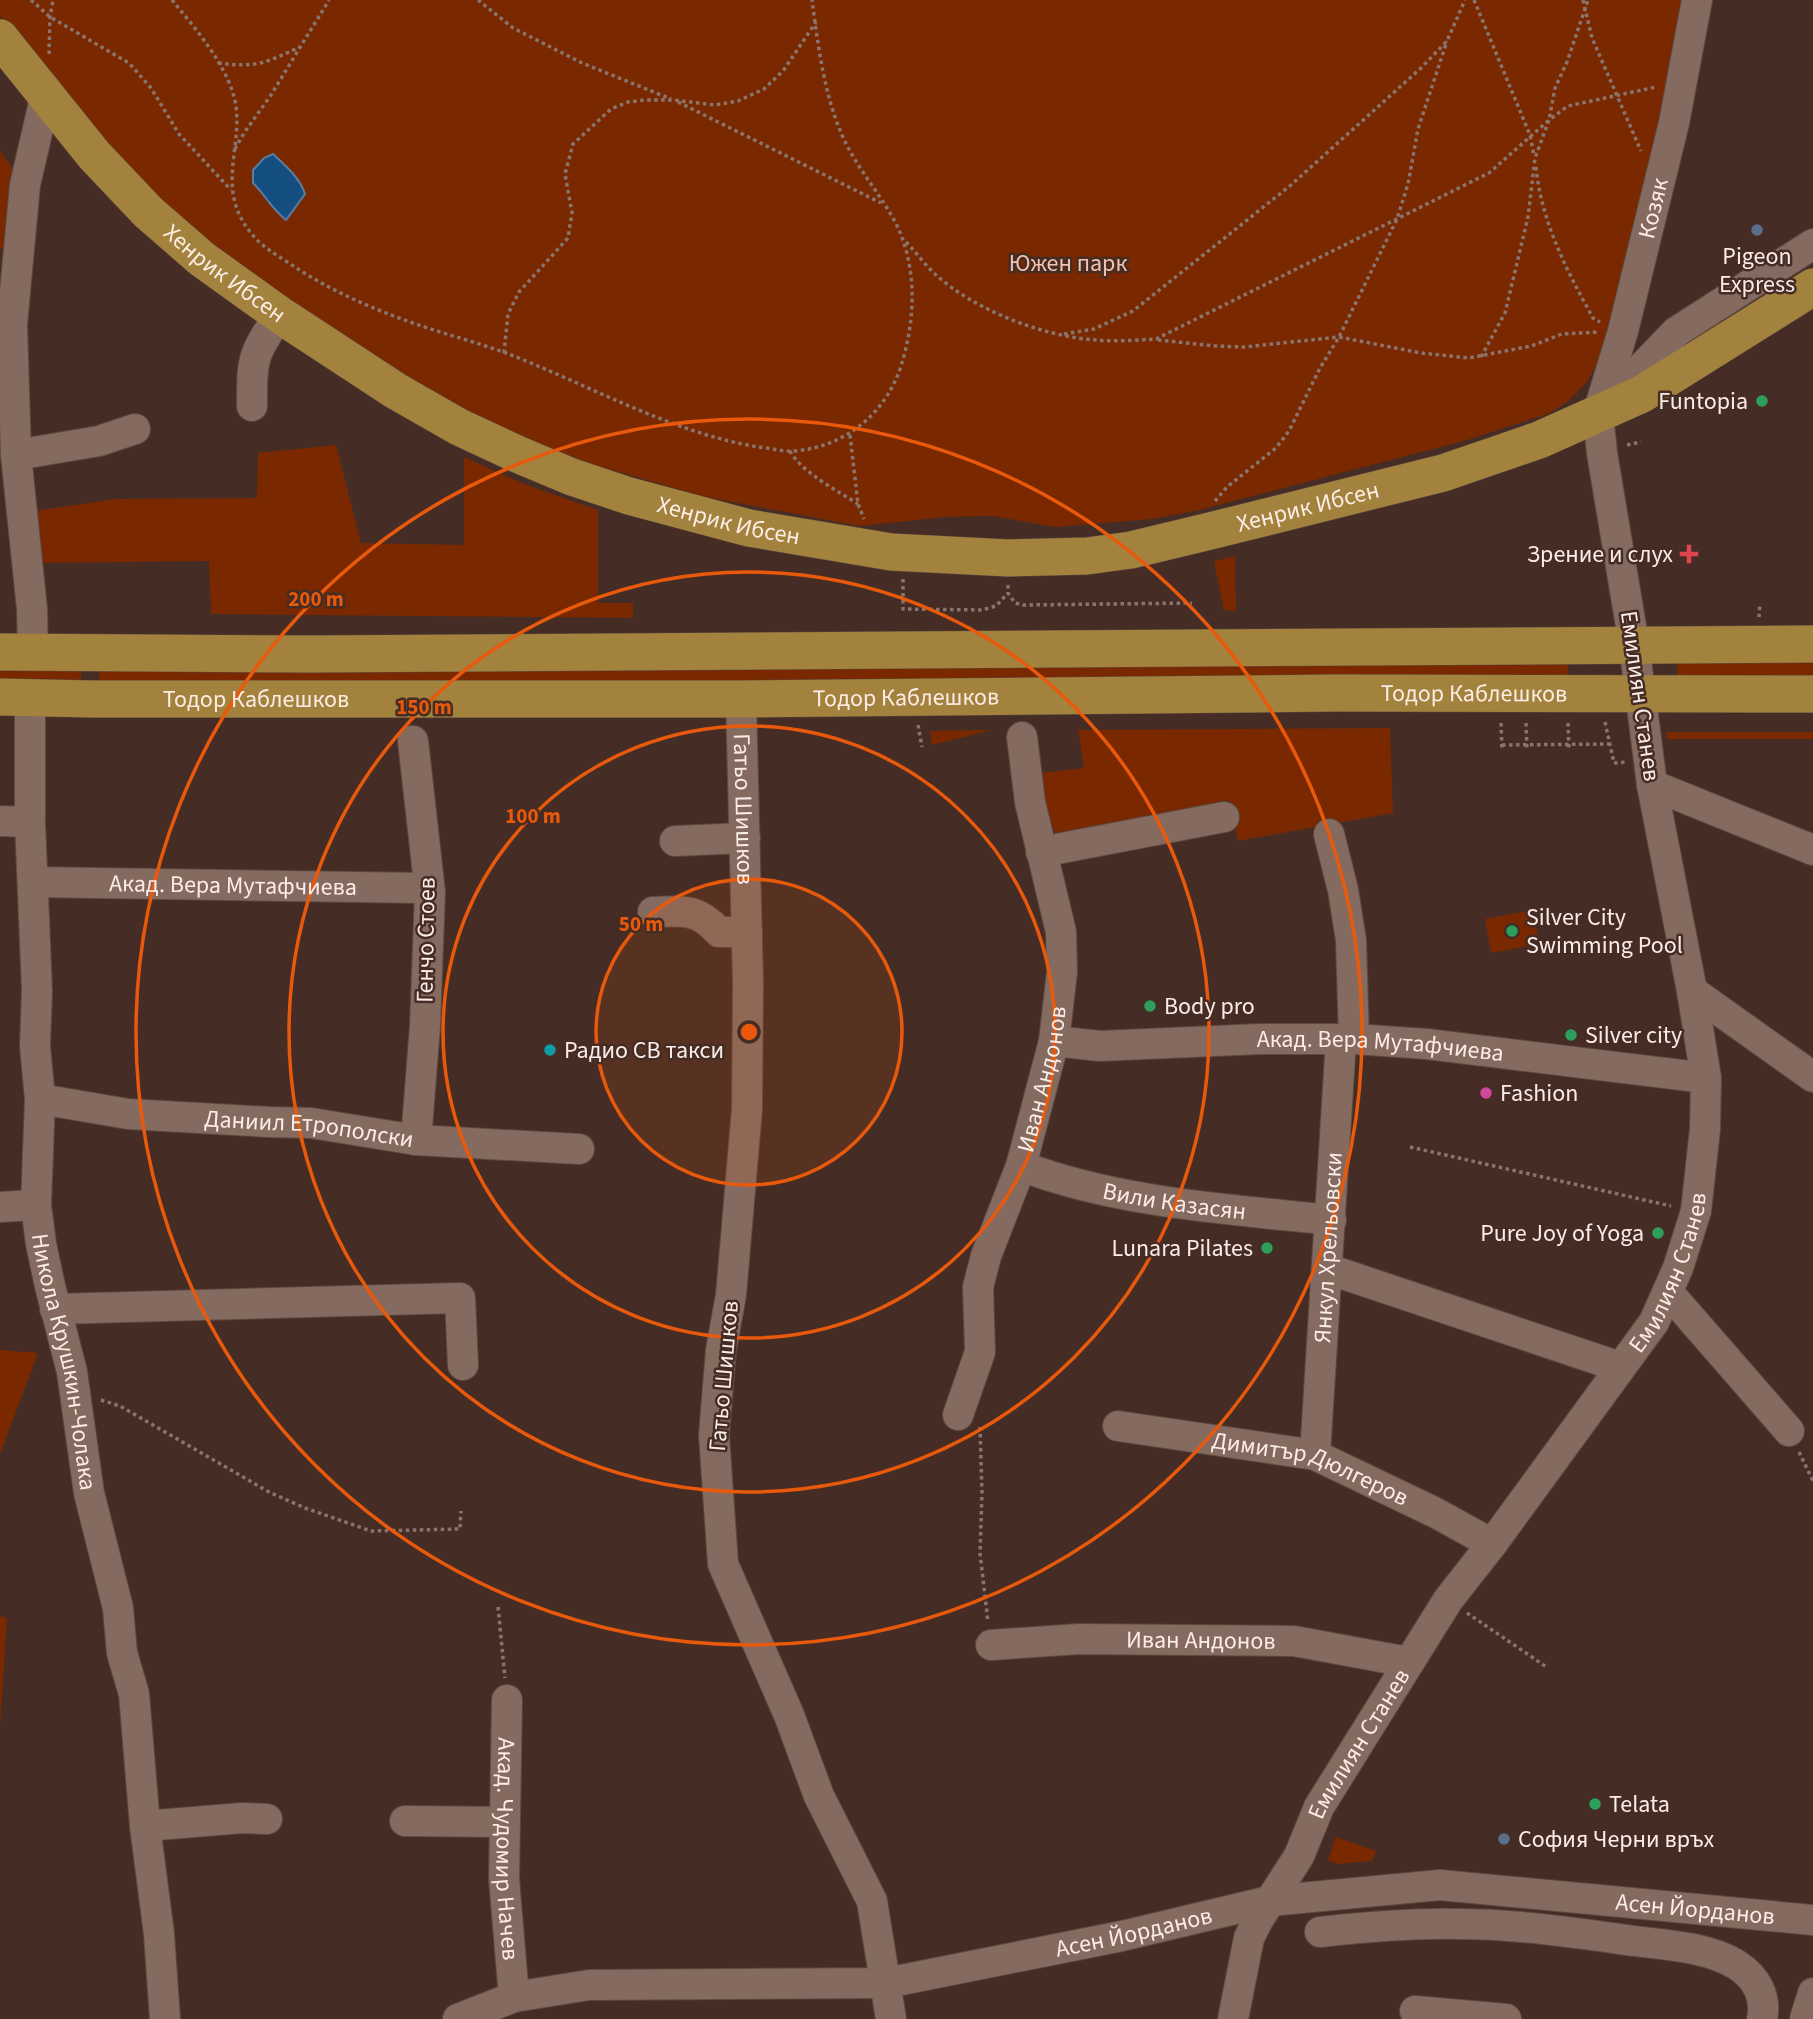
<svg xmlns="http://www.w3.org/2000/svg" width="1813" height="2019" viewBox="0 0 1813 2019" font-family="'Source Sans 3',sans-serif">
<rect width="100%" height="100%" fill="#452d25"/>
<g fill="#792800">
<path d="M0,0h1686l-9,54 -77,304 -13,24 -19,19 -18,12 -86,28 -265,69 -46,9 -98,8 -62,-11 -47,1 -87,9 -153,-29 -115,-33 -114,-46 -96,-55 -99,-65 -87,-67 -62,-58 -125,-146 -8,-12z"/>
<path d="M0,151l13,18 -7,80h-6z"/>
<path d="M336,445l25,98 103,2v-88l60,27 74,26v93h35v15l-422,-4 -2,-53 -167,2 -7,-52 80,-12 142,-1 1,-45z"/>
<path d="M1235,556l1,55 -12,-1 -10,-49z"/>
<path d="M1677,660h136v21h-135z"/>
<path d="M1568,661v20l-1468,4 -2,-21z"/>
<path d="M0,663l81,1v22l-81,-1z"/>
<path d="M1390,728l3,85 -155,28 -8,-41 -175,33 -11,-36 -4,-24 44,-5 -6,-38z"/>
<path d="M992,730l-60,15 -2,-14z"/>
<path d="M1666,732h147v7h-146z"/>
<path d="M1533,910l6,34 -48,9 -6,-34z"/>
<path d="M0,1350l38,3 -38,101z"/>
<path d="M0,1616l7,2 -7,110z"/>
<path d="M1336,1837l40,14 -4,10 -35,3 -9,-4z"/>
</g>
<path fill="#144d80" stroke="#5a7d9f" stroke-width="2" d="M273,154c12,11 27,24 32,40l-19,26c-14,-11 -20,-24 -33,-37v-13l11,-12z"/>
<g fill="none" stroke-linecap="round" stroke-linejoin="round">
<g stroke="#5d4941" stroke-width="32">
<g id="minor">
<path d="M252,406c0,-47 0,-52 28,-91"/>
<path d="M1603,408l73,-76 137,-88"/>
<path d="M16,455l83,-14 36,-12"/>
<path d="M33,653l-1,-44 -16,-154 -4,-131 13,-139 21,-91"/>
<path id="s1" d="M30,698v124l7,169 -2,55 5,53 -4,106 5,39 9,42 22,86 17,121 29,115 4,45 12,41 11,132 14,108 6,85"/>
<path id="s2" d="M741,699l7,284 -1,126 -16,186 -10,55 -7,85 9,129 66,151 30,81 53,105 19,118"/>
<path d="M413,741l17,151 -5,134 -9,114"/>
<path d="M1652,785l161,65"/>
<path d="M0,821l30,1"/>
<path d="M1329,834l14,56 8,50 3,99"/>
<path d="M675,841l70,-3"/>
<path d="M1041,852l183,-35"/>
<path id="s3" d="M33,882l390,6 7,4"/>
<path d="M653,912c31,-1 44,-4 66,20h28"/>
<path d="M1692,991l121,86"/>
<path id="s4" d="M1054,1041l46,5 160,-7h94l73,5 279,34"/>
<path id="s5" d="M40,1099l88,15 141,8 42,1 105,17 163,9"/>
<path id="s6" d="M1021,1166c98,37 206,43 310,54"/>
<path d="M0,1207l36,-2"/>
<path d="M1328,1269l292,98"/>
<path d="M1668,1292l121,139"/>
<path d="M55,1309l405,-11 3,67"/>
<path id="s7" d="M958,1415l22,-63 -2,-65 8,-31 35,-90 33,-125 8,-69 -1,-40 -31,-130 -8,-65"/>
<path id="s8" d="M1118,1426l197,29 121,58 56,31"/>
<path id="s9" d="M1315,1455l26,-415"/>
<path id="s10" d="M991,1645l88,-6 215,2 114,21"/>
<path id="s11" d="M507,1700l-3,179 10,118"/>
<path d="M405,1821l100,1"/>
<path d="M145,1826l97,-8 25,1"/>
<path d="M1320,1932c46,-5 92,-9 139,-8 58,0 117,9 175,17 33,4 74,6 103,24 19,12 30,32 25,54"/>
<path d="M1415,2011l91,8"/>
<path id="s12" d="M458,2019l56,-22 75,-12 297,-2 236,-47 147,-35 171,-16 373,35"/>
<path id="s13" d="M1233,2019l16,-81 9,-18 41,-64 20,-49 129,-207 44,-56 162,-222 24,-54 18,-57 9,-82 1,-51 -14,-87 -40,-206 -18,-141 -32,-191 -4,-40 25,-82 51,-208 23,-123"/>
<path d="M1805,2019l8,-26"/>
</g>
</g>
<g stroke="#5d4941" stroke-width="38">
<g id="major">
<path id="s14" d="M0,38l94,117 54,57 54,47 78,56 116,76 63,36 58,27 55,23 57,19 120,32 142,24 117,6 79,-2 44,-6 79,-19 233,-58 96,-33 103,-46 171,-107"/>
<path d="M0,652l311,2 1502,-10"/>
<path id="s15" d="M0,697l92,2h649l594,-6 478,1"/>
</g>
</g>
<g stroke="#8a756e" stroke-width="3.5" stroke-dasharray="3.5 3.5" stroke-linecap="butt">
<path d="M31,0l19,17 79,46 22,25 28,46 52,56"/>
<path d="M172,0c22,27 50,59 61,93 15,49 -21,92 18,140 10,13 24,21 38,30 38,26 81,45 124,60 31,11 63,19 93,30 81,31 168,81 253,94 12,1 24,5 35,4 50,-4 91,-36 107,-85 15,-48 17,-103 -8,-148 -16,-28 -38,-53 -51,-83 -18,-41 -24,-90 -30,-135"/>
<path d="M478,0l35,28 69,35 89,36"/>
<path d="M1474,0l56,135 4,21"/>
<path d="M1583,0l9,38 49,113"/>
<path d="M49,54l1,-37 3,-17"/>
<path d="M218,63c39,5 47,0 82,-16"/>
<path d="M678,102l203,101"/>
<path d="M235,149l9,-16 27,-38 58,-95"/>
<path d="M1536,167c5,54 31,104 57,151l7,4"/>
<path d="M906,242c10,10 18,22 29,32 39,36 109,63 162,66 20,2 40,0 59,-1l333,-166 60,-53 6,-32 12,-26 21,-62"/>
<path d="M1064,334l30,-5 39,-18 158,-126 130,-117 26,-27 18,-41"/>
<path d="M1158,340l57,6 29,1 95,-10 82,16 48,5 62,-12 31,-12 37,-2"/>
<path d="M504,353l4,-39 11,-22 49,-54 4,-25 -7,-39 8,-30 38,-35 17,-7 17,-2h29l41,5 23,-4 26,-12 19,-18 33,-49"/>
<path d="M1481,357l24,-44 23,-96 7,-59 14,-38 19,-14 88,-19"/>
<path d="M850,435l8,69 6,15"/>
<path d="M1627,445l14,-3"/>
<path d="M790,451c11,21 48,40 68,53"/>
<path d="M1215,501l12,-14 49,-39 13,-17 31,-63 19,-31 58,-118 11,-35 10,-55 29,-88"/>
<path d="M903,579v30l79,1 14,-4 12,-13"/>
<path d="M1008,585v8l7,10 8,2 169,-2"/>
<path d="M1759,617l1,-14"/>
<path d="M1605,722l9,41 12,-1"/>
<path d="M1501,723l1,27"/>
<path d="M1526,723l1,27"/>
<path d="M1568,723l1,28"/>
<path d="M918,725l4,22"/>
<path d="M1502,745l108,-1"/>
<path d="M1410,1147l261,59"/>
<path d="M101,1400l19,6 149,86 36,16 66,23 89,-2 1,-18"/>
<path d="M980,1427l2,66 -2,60 8,69"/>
<path d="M1799,1452l14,29"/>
<path d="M498,1607l7,71"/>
<path d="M1467,1613l81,55"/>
</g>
<use href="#minor" stroke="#856a60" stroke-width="30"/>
<use href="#major" stroke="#a2823c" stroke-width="37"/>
</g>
<circle cx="749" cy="1032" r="153" fill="#e8590c" fill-opacity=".12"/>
<g fill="none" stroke="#e8590c" stroke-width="3.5">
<circle cx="749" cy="1032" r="153"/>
<circle cx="749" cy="1032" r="306"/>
<circle cx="749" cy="1032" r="460"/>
<circle cx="749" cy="1032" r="613"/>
</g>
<g fill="#5c6f8a" stroke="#452d25" stroke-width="2.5">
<circle cx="1757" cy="230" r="7"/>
<circle cx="1504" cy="1839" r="7"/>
</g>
<g fill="#2e9e5b" stroke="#452d25" stroke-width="2.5">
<circle cx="1762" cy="401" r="7"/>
<circle cx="1512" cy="931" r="7"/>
<circle cx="1150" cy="1006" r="7"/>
<circle cx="1571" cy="1035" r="7"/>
<circle cx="1658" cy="1233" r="7"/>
<circle cx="1267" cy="1248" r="7"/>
<circle cx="1595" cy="1804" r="7"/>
</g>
<path fill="#e0444e" stroke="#452d25" stroke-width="2.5" d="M1685.5 543.5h7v7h7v7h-7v7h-7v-7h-7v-7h7z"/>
<circle fill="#0f9aa8" stroke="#452d25" stroke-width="2.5" cx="550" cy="1050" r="7"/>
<circle fill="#d1479c" stroke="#452d25" stroke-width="2.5" cx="1486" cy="1093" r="7"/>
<g text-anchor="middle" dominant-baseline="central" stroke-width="5" stroke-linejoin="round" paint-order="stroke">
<g font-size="24" fill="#fcece6" stroke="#452d25">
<text stroke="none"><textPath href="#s13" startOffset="1960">Козяк</textPath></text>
<text stroke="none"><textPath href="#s14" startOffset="327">Хенрик Ибсен</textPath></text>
<text stroke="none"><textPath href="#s14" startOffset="1482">Хенрик Ибсен</textPath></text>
<text stroke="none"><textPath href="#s14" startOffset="894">Хенрик Ибсен</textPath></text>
<text stroke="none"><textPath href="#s15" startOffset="1474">Тодор Каблешков</textPath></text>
<text transform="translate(1640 696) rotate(82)">Емилиян Станев</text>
<text stroke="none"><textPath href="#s15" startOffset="906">Тодор Каблешков</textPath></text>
<text stroke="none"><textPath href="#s15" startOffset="256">Тодор Каблешков</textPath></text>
<text stroke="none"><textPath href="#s2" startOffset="110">Гатьо Шишков</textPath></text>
<text stroke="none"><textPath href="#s3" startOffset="200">Акад. Вера Мутафчиева</textPath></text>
<text transform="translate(426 940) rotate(-89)">Генчо Стоев</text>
<text stroke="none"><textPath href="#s4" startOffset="327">Акад. Вера Мутафчиева</textPath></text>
<text stroke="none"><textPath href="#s7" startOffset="350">Иван Андонов</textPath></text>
<text stroke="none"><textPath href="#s5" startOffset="271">Даниил Етрополски</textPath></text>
<text stroke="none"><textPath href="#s6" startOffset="158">Вили Казасян</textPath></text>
<text stroke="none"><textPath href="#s9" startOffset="208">Янкул Хрельовски</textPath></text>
<text stroke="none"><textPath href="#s13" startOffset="873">Емилиян Станев</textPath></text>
<text stroke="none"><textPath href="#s1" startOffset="667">Никола Крушкин-Чолака</textPath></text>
<text transform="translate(724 1376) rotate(-85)">Гатьо Шишков</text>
<text stroke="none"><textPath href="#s8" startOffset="198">Димитър Дюлгеров</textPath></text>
<text stroke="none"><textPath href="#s10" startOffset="210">Иван Андонов</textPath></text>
<text stroke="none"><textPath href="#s13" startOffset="306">Емилиян Станев</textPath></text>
<text stroke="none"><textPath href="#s11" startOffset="149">Акад. Чудомир Начев</textPath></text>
<text stroke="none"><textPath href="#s12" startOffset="1253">Асен Йорданов</textPath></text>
<text stroke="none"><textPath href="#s12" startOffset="686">Асен Йорданов</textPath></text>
</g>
<g font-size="24" fill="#fcece6" stroke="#452d25" text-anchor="start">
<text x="1757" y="256" text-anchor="middle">Pigeon<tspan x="1757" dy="28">Express</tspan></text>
<text x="1748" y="401" text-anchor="end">Funtopia</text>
<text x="1673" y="554" text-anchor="end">Зрение и слух</text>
<text x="1526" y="917">Silver City<tspan x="1526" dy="28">Swimming Pool</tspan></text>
<text x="1164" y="1006">Body pro</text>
<text x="1585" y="1035">Silver city</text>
<text x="564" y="1050">Радио СВ такси</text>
<text x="1500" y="1093">Fashion</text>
<text x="1644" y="1233" text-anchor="end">Pure Joy of Yoga</text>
<text x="1253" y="1248" text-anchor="end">Lunara Pilates</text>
<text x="1609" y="1804">Telata</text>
<text x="1518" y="1839">София Черни връх</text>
</g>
<g font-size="24" fill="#f4c2af" stroke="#452d25">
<text x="1068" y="263">Южен парк</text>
</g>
</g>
<circle cx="749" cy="1032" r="10" fill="#e8590c" stroke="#452d25" stroke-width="3.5"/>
<g font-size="21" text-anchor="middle" font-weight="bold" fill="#e8590c" stroke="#452d25" stroke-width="5" stroke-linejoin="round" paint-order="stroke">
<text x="316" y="606">200 m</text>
<text x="424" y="714">150 m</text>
<text x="533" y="823">100 m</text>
<text x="641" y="931">50 m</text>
</g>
</svg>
